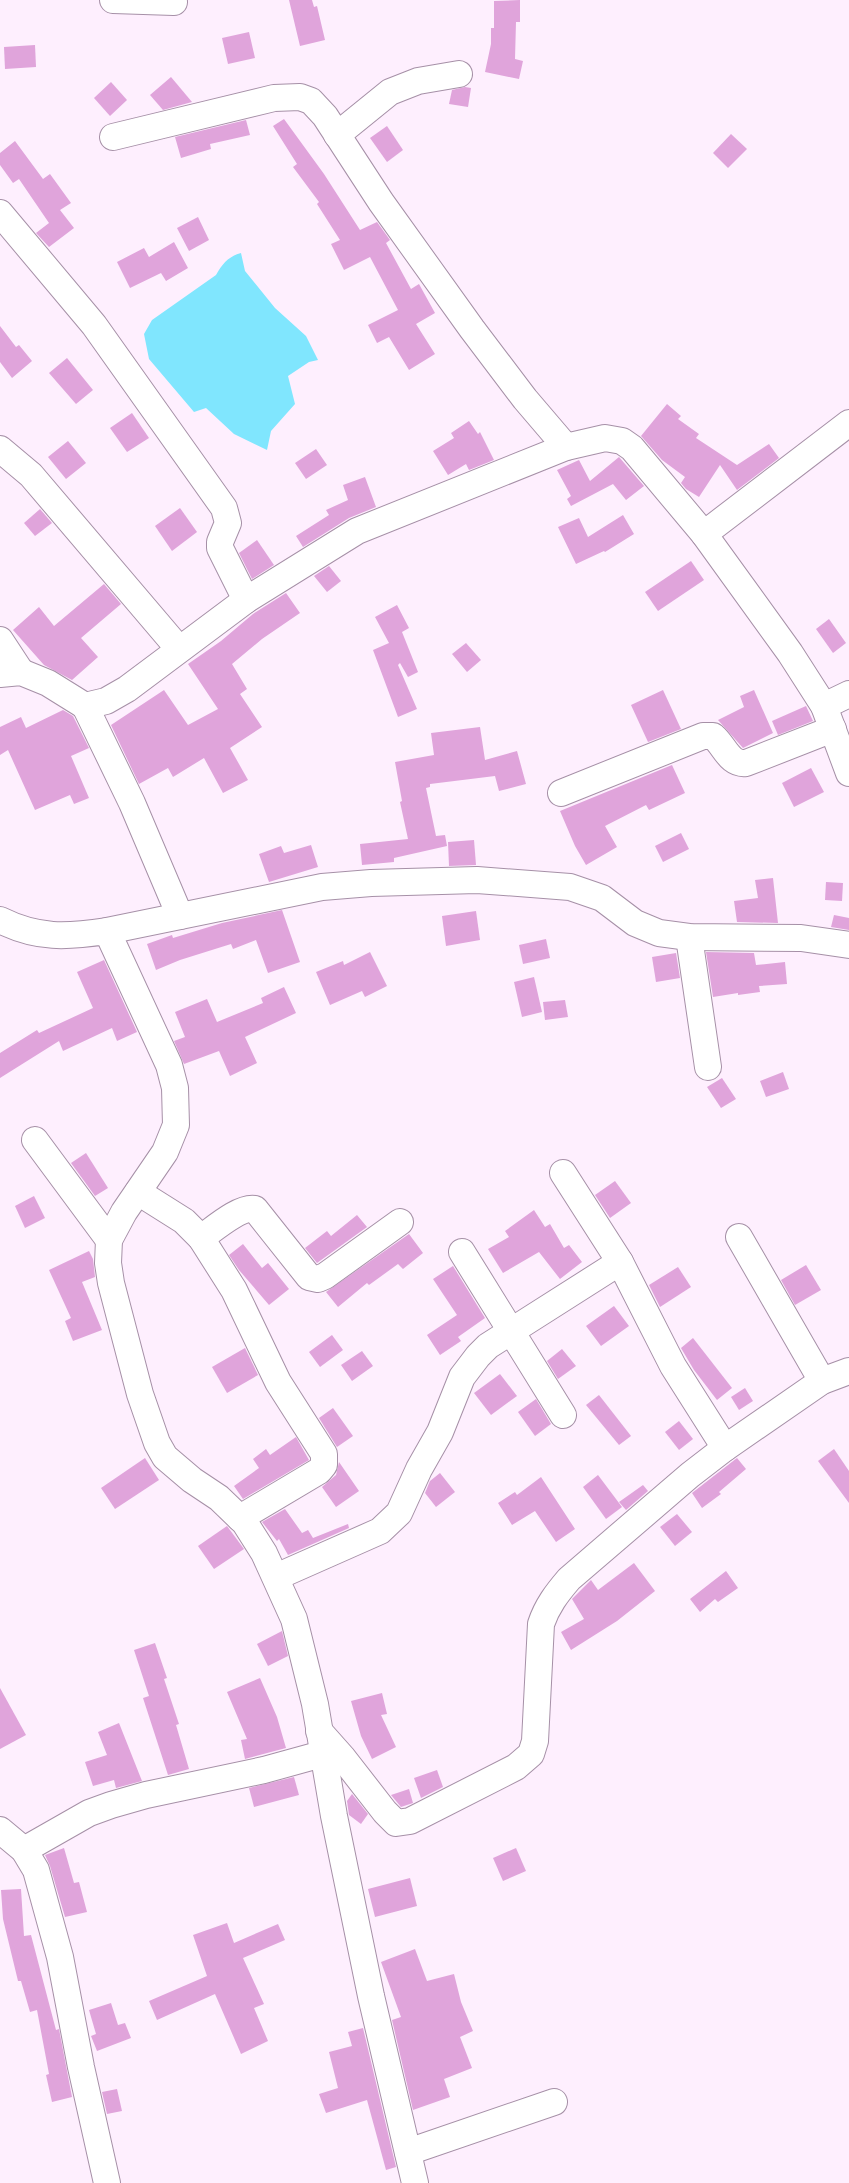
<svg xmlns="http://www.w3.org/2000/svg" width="849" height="2183" viewBox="0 0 849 2183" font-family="'Work Sans',sans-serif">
<rect width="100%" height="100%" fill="#feeffe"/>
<path fill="#80e6fe" d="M241,253l4,18 30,37 31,28 12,24 -9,2 -21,14 7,28 -24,27 -4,19 -33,-16 -28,-26 -12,4 -45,-53 -5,-25 8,-14 64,-45c6,-11 13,-19 25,-22z"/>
<g fill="#e0a4db">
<path d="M289,0h23l2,7 3,-1 8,34 -25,6z"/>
<path d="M520,0v22h-4l-1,37 8,2 -4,18 -34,-7 6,-28v-16h3v-27z"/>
<path d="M249,32l6,26 -27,6 -6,-26z"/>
<path d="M35,45l1,22 -31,2 -1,-22z"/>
<path d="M171,77l21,25 -29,8 -13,-15z"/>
<path d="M111,82l16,18 -17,16 -16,-18z"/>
<path d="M465,87l6,1 -3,19 -19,-3 3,-14z"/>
<path d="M284,119l40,55 36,56 17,-8 13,18 -4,3 25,46 8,-5 16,29 -19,11 19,30 -26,16 -20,-33 -12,6 -9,-18 30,-15 -28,-53 -26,13 -13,-26 9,-4 -23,-36 2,-2 -26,-35 4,-3 -24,-38z"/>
<path d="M246,120l4,15 -40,9 1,5 -30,9 -6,-21z"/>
<path d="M387,126l16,24 -16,12 -17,-24z"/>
<path d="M731,134l16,15 -19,19 -15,-15z"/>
<path d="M15,141l28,38 7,-5 21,29 -11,7 14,18 -25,19 -13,-14 13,-10 -30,-44 -6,4 -13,-18v-12z"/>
<path d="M198,217l11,23 -20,11 -12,-23z"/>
<path d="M174,242l14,26 -22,13 -5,-8 -31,15 -13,-26 27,-14 5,9z"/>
<path d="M0,326l16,21 3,-2 13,16 -20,17 -12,-16z"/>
<path d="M67,358l26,32 -17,14 -27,-31z"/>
<path d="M667,404l14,12 -3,3 21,15 -3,4 41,27 32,-21 10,14 -42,32 -17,-25 -21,32 -13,-8 -5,-6 4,-6 -23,-17 -21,-24z"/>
<path d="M132,413l17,25 -22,14 -17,-24z"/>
<path d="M469,421l9,13 2,-2 14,28 -25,10 -3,-6 -18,11 -15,-24 21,-13 -3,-5z"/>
<path d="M68,441l18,22 -20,16 -18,-22z"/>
<path d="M316,449l11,16 -21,14 -11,-16z"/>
<path d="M619,457l25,29 -18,14 -13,-16 -42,22 -4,-7 4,-3 -14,-26 22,-10 11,21z"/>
<path d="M365,477l11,30 -27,11 -46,29 -7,-11 33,-21 -3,-5 22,-10 -5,-15z"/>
<path d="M180,508l17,24 -25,19 -17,-25z"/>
<path d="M40,509l12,14 -17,13 -11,-13z"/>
<path d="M623,515l11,19 -29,18 -1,-1 -28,13 -18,-37 21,-9 9,19z"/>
<path d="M257,540l17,25 -22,14 -13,-26z"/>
<path d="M691,561l13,19 -46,31 -13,-19z"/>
<path d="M329,566l12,15 -14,11 -13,-16z"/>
<path d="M104,584l17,20 -40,34 17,19 -26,23 -28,-15 -31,-35 26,-23 15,19z"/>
<path d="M286,593l14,20 -38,26 -30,25 15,25 -7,5 22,33 -32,21 18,32 -25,13 -19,-35 -31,19 -5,-9 -29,16 -28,-59 53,-35 24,35 30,-16 -30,-45 33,-23 32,-27z"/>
<path d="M397,605l12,23 -7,4 16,40 -10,5 -8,-14 -2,2 19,44 -19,8 -25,-67 16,-7 -14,-26z"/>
<path d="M829,619l17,24 -13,10 -17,-24z"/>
<path d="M466,643l15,17 -14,12 -15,-18z"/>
<path d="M663,690l18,39 -33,13 -17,-37z"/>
<path d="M754,690l19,43 -30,15 -25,-28 26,-13 -4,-11z"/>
<path d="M806,706l7,15 -35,14 -6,-14z"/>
<path d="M63,710l10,6 16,32 -18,8 18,42 -15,6 -4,-9 -35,15 -27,-60 -8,5v-28l21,-10 5,11z"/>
<path d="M480,727l5,33 32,-9 9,33 -27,7 -4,-15 -65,8v3l-4,1 10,48 9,-1 2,11 -53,12v4l-32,3 -2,-21 48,-5 -8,-37 2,-1 -7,-39 39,-7 -3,-22z"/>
<path d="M672,765l13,28 -36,17 -3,-5 -41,21 12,21 -31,18 -11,-19 -15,-35z"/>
<path d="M811,768l13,24 -30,15 -12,-24z"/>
<path d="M681,833l8,16 -26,13 -8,-16z"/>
<path d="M474,840l2,25 -27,1 -1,-24z"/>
<path d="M311,845l7,22 -49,15 -10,-28 22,-8 3,7z"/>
<path d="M773,878l5,45 -41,-1 -3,-21 24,-3 -3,-18z"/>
<path d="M826,882l17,1 -1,18 -17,-1z"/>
<path d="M282,910l18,52 -32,11 -12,-33 -23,9 -2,-5 -51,16 -24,10 -9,-26 25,-9 1,3 49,-15z"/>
<path d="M476,911l4,29 -34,6 -4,-30z"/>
<path d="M834,915l15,3v12l-18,-3z"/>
<path d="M546,939l4,19 -27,6 -4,-19z"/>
<path d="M370,952l17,34 -22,11 -3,-6 -32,14 -14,-33 27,-11 1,4z"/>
<path d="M706,952l48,1 2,12 29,-3 2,22 -28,2 1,6 -22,3v-2l-25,4z"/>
<path d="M676,953l4,25 -24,4 -4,-25z"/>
<path d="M104,960l33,72 -20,9 -5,-13 -49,23 -4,-10 -59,37v-25l37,-23 2,3 54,-25 -16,-36z"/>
<path d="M534,977l8,35 -20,5 -8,-35z"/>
<path d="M284,987l12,26 -51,24 12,26 -27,13 -11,-25 -35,13 -10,-23 11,-4 -10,-25 32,-13 10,23 46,-19 -2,-5z"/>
<path d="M565,1000l3,17 -23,3 -2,-18z"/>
<path d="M783,1072l6,17 -23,8 -6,-16z"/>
<path d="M722,1078l14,21 -15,9 -14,-21z"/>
<path d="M86,1153l22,35 -13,8 -24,-33z"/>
<path d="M615,1181l16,22 -21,15 -15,-23z"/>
<path d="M34,1196l11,22 -20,10 -10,-22z"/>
<path d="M534,1210l11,17 5,-3 14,24 5,-3 13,17 -22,17 -21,-27 -36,21 -15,-24 21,-12 -4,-6z"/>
<path d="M357,1215l10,12 -50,36 -12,-15 22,-17 4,5z"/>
<path d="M409,1234l14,19 -20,16 -5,-5 -29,21 -2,-2 -29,24 -12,-15z"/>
<path d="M243,1244l19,24 6,-5 21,26 -20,16 -30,-35 -10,-15z"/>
<path d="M89,1251l4,8 2,18 -13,5 20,48 -29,11 -8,-20 6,-3 -22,-48z"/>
<path d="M806,1265l15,25 -26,15 -14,-25z"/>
<path d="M453,1266l32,52 -27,19 3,4 -21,14 -13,-20 30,-20 -24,-36z"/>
<path d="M678,1267l13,20 -31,20 -11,-22z"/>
<path d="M614,1306l15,20 -28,20 -15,-20z"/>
<path d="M332,1335l11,15 -23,17 -11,-15z"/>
<path d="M693,1338l39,50 -15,12 -23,-30 -13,-22z"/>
<path d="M245,1348l13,27 -31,18 -15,-26z"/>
<path d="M562,1349l14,17 -18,13 -11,-18z"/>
<path d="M362,1351l11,15 -21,15 -11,-16z"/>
<path d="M500,1374l17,22 -26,19 -17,-22z"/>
<path d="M745,1388l8,13 -14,9 -8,-13z"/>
<path d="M599,1395l32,41 -12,9 -33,-40z"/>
<path d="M536,1399l15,25 -16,12 -17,-24z"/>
<path d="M333,1408l20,28 -16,11 -18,-29z"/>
<path d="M679,1421l14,18 -14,11 -14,-18z"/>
<path d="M296,1437l13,23 -66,39 -9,-13 25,-18 -6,-9 13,-10 4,6z"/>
<path d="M834,1449l15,22v32l-31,-42z"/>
<path d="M145,1458l14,22 -44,29 -14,-21z"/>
<path d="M737,1458l9,11 -27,23 2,2 -19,14 -10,-15z"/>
<path d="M339,1462l20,29 -23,16 -14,-20 14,-12z"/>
<path d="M440,1473l15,19 -19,15 -11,-14 5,-12z"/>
<path d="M598,1475l24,32 -16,12 -23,-32z"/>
<path d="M541,1477l34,52 -19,13 -21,-31 -23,14 -14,-22 17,-11 2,3z"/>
<path d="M643,1485l5,6 -22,19 -7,-8z"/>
<path d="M285,1509l17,24 6,-3 5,8 35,-14 1,4 -61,27 -9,-16 -2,2 -15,-19z"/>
<path d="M677,1514l15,18 -17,14 -15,-19z"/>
<path d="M227,1526l17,23 -30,20 -16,-23z"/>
<path d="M634,1563l21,28 -38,30 -46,29 -10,-18 23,-13 -12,-20 19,-19 7,10z"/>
<path d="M726,1571l12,17 -20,14 -3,-3 -15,13 -10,-13z"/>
<path d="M282,1631l6,25 -20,10 -11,-22z"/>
<path d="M155,1643l12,35 -3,1 15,45 -3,1 13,44 -21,6 -25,-77 6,-2 -15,-46z"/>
<path d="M260,1678l17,39 9,31 -41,11 -4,-19 6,-1 -20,-47z"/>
<path d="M0,1688l26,47 -26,14z"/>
<path d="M382,1693l5,21 -6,1 15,32 -24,12 -11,-23 -10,-35z"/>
<path d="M119,1723l23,58 -26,7 -2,-8 -21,6 -8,-24 22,-7 -9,-23z"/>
<path d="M437,1770l6,17 -22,11 -7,-20z"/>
<path d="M294,1777l5,18 -45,12 -5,-19z"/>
<path d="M409,1789l4,14 -12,4 -10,-12z"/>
<path d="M352,1794l16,20 -7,10 -12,-9 -2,-14z"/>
<path d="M64,1848l10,35 5,-1 8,30 -22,5 -15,-51 -5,-11z"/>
<path d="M516,1848l10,23 -23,10 -10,-23z"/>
<path d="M410,1878l7,28 -42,11 -7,-28z"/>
<path d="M21,1889l3,47 7,-1 25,95 3,-1 13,68 -20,5 -6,-27 3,-1 -12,-64 -7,2 -9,-31h-3l-15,-62 -2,-29z"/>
<path d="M227,1923l7,20 44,-19 7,16 -42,18 21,46 -10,4 14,33 -27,13 -26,-60 -58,26 -8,-19 58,-25 -14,-41z"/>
<path d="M415,1949l12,32 27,-7 7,28 12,29 -13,6 12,31 -28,11 6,18 -37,13 -21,-90 9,-3 -20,-55z"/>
<path d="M111,2003l7,22 7,-2 6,15 -34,13 -6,-15 5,-2 -7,-24z"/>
<path d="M363,2028l33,139 -10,3 -19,-70 -41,13 -7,-19 19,-6 -9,-36 23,-6 -4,-14z"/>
<path d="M117,2089l5,22 -15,3 -5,-22z"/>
</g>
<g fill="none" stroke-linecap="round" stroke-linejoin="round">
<g stroke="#a690a7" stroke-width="28">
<g id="minor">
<path d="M113,0l61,2"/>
<path d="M337,135l53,-43 28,-11 41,-7"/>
<path d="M113,137l161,-39 26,-1 11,4 14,15 56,86 91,127 53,70 41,48"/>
<path d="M0,213l94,112 130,183 4,15 -8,19v6l26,52"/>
<path d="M0,449l31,26 148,174"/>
<path d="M704,534l86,119 34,53 25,67"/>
<path d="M0,640l21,32"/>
<path d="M0,674l21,-2 27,11 37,23"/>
<path d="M824,706l25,-12"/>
<path d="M561,793l142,-57h10c12,10 16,29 33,27l87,-34"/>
<path d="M180,916l-48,-113 -47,-97 21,-5 21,-12 119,-89 111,-69 209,-84 39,-9 17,3 10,7 72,86 145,-111"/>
<path d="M0,920c38,19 67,17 107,11l62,134 6,23 1,37 -11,27 -41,60 -15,28 -1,23 3,20 29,111 17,49 8,14 27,23 27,18 26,25 19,30 30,66 21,85 19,112 37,180 44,187"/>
<path d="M107,931l215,-44 49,-4 106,-3 93,7 32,11 33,25 24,10 30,4 112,1 48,7"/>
<path d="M689,937l19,130"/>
<path d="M35,1140l74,100"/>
<path d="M563,1173l57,89"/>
<path d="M138,1192l46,29 17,17 33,52 44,92 46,72v11l-5,6 -79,47"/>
<path d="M739,1237l83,144"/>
<path d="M201,1238c13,-9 39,-32 54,-29l54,68 9,2 7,-3 75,-54"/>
<path d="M462,1252l101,163"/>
<path d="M276,1577l104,-46 19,-18 20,-44 21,-37 22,-55 16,-21 10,-10 132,-84 53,104 52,82"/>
<path d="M319,1731l24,27 42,54 11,11 14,-2 106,-54 15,-13 4,-13 6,-117c6,-18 16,-31 28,-45l121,-104 35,-27 97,-67 27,-10"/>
<path d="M0,1830l24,20 12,20 24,87 21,110 26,116"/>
<path d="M24,1850l65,-37 22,-8 35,-10 118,-25 58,-16"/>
<path d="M408,2152l146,-50"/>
</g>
</g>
<use href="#minor" stroke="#fff" stroke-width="26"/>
</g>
</svg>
